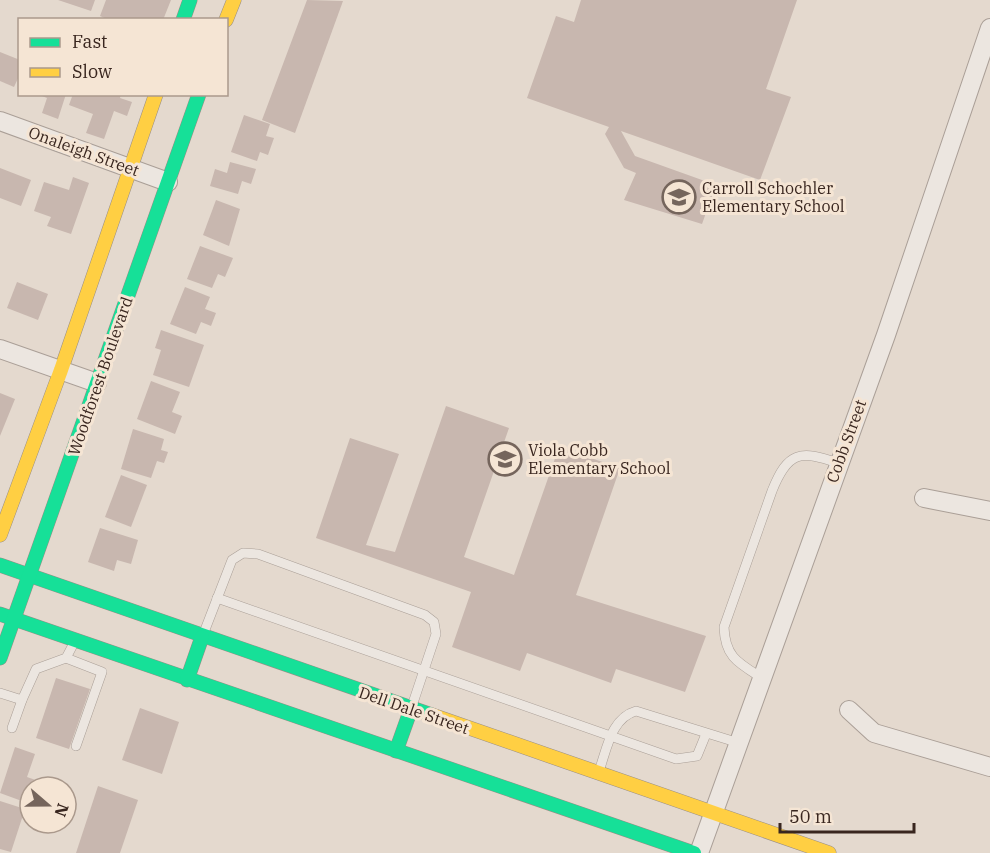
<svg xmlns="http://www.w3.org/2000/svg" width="990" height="853" viewBox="0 0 990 853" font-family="'IBM Plex Serif',serif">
<rect width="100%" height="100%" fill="#e4d9ce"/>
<g fill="#c8b7af">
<path d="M58,0h37l-4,11z"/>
<path d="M106,0h65l-8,20h-54l-9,-4z"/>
<path d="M307,0l36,1 -48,132 -33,-13z"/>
<path d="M581,0h216l-31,89 25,8 -31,83 -139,-49 14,25 81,29 -14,39 -78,-24 12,-27 -12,-5 -19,-34 4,-7 -82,-29 29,-82 18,6z"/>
<path d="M0,52l20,8v14l-6,13 -14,-6z"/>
<path d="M37,94h29l-8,25 -16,-6 5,-15z"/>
<path d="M73,94h48l-1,4 12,4 -5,14 -13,-5 -10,28 -18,-6 7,-19 -24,-9z"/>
<path d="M244,115l26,9 -4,12 8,2 -6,17 -8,-3 -3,9 -26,-9z"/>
<path d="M230,162l26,7 -5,15 -9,-3 -4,13 -28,-8 5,-17 12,4z"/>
<path d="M0,168l31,12 -10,26 -21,-8z"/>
<path d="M73,177l16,6 -18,51 -24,-8 4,-9 -17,-6 10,-29 25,8z"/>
<path d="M216,200l24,9 -11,37 -26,-11z"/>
<path d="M200,246l33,12 -8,19 -7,-3 -6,14 -25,-9z"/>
<path d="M17,282l31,12 -10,26 -31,-12z"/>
<path d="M185,287l25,10 -5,12 11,4 -5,13 -10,-4 -5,12 -26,-10z"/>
<path d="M161,330l43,15 -15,42 -36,-12 8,-25 -6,-2z"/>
<path d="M151,381l29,11 -8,20 10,4 -7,18 -38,-15z"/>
<path d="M0,393l15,6 -15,37z"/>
<path d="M446,406l63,22 -45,129 50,18 45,-128 61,21 -44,127 130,41 -21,56 -69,-23 -5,14 -84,-30 -7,18 -68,-24 19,-55 -155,-54 34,-100 49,16 -33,91 29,7z"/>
<path d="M133,429l31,10 -3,11 7,2 -4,11 -7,-2 -6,17 -30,-9z"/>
<path d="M121,475l26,10 -16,42 -26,-10z"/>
<path d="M100,528l38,12 -7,24 -14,-4 -3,11 -26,-9z"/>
<path d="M56,678l34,11 -21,60 -33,-11z"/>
<path d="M140,708l39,14 -17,52 -40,-14z"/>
<path d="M15,747l20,7 -8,23 17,6 -1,4h-13v17l-30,-11z"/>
<path d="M98,786l40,14 -18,53h-44z"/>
<path d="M0,801l25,8 -14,43 -11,-3z"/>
</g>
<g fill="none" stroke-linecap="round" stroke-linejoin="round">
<g stroke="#aa9f97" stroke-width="10">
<g id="lane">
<path d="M217,598l459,161 21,-3 9,-22"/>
<path d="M203,635l29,-75 11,-7 15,1 167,61 9,7 2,12 -24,72"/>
<path d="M66,658l36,14 -26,74"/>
<path d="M762,678c-24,-15 -37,-21 -38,-51l48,-136c16,-40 28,-41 66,-28"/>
<path d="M0,693l22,7 14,-31 30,-11 9,-17"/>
<path d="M12,728l10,-28"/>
<path d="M599,771c8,-22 12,-53 37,-60l103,32"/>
</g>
</g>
<g stroke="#aa9f97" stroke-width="20">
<g id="street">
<path d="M0,121l168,61"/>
<path d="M0,349l97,34"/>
<path d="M924,498l66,13"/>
<path d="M849,710l25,23 116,34"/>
<path d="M699,853l187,-518 104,-307"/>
</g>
</g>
<g stroke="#998e86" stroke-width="15">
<g id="fast">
<path d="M183,20l7,-20"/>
<path d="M0,565l432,150"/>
<path d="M0,614l694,239"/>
<path d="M0,658l199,-564"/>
<path d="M187,680l15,-43"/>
<path d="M396,751l15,-42"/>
</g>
</g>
<g stroke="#998e86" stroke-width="15">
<g id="slow">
<path d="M226,20l8,-20"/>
<path d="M0,535l61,-165 95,-276"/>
<path d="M432,715l397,138"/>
</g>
</g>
<use href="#lane" stroke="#ece6e0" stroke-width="9"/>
<use href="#street" stroke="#ece6e0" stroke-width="18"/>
<use href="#fast" stroke="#16e098" stroke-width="14"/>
<use href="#slow" stroke="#ffcf43" stroke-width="14"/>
</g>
<defs>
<g id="school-ring" transform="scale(1.725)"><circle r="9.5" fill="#f5e5d4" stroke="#75655c" stroke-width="1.5"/><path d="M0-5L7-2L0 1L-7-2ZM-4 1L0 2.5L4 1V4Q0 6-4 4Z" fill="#75655c"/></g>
</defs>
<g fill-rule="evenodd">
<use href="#school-ring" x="679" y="197"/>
<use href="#school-ring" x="505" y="459"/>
</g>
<g text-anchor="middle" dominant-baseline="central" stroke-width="6" stroke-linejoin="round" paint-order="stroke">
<g font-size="16" fill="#39261f" stroke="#f5e5d4">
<text transform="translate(84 151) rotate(20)">Onaleigh Street</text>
<text transform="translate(100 376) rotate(-71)">Woodforest Boulevard</text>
<text transform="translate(846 441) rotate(-70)">Cobb Street</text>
<text transform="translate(414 710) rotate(19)">Dell Dale Street</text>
</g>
<g font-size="16" fill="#39261f" stroke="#f5e5d4" text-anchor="start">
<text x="702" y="188">Carroll Schochler<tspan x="702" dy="18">Elementary School</tspan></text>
<text x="528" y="450">Viola Cobb<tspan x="528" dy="18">Elementary School</tspan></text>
</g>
</g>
<rect x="18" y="18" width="210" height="78" fill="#f5e5d4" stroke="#aa998c" stroke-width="1.5"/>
<rect x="30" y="38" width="30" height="9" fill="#16e098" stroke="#aa998c" stroke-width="1.5"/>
<text x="72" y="48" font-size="18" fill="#39261f">Fast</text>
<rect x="30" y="68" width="30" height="9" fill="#ffcf43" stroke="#aa998c" stroke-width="1.5"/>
<text x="72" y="78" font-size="18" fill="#39261f">Slow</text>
<g transform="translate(48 805) rotate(110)"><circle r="28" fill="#f5e5d4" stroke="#aa998c" stroke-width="1.5"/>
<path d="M0-4.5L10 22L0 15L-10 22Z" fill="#75655c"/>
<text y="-9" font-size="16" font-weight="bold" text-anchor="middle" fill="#39261f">N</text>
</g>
<path d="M780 823v9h134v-9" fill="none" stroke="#39261f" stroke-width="3"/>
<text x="789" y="823" font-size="18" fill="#39261f" stroke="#f5e5d4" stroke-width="4.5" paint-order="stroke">50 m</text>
</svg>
